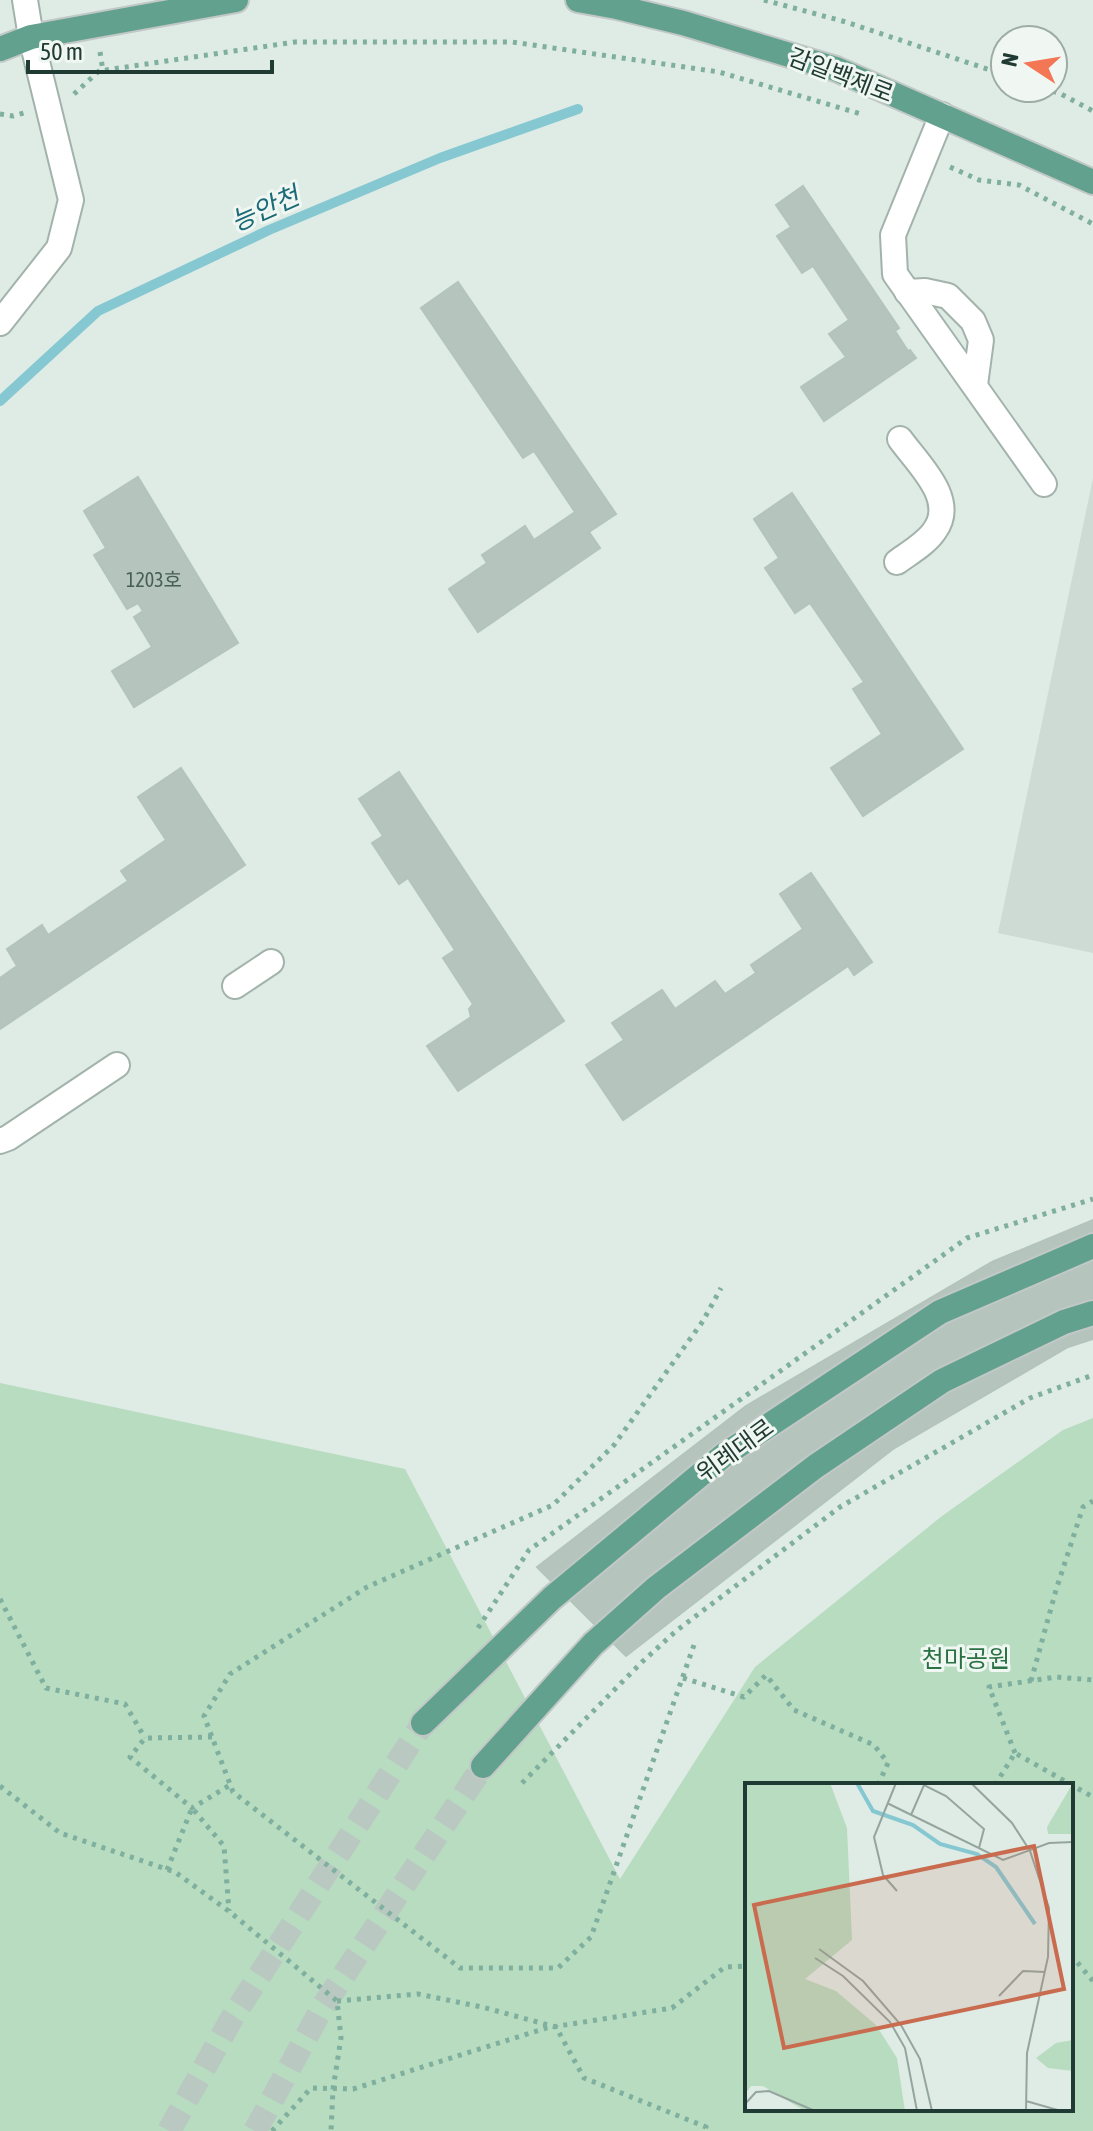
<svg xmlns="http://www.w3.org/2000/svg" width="1093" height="2131" viewBox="0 0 1093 2131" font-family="'Asap Condensed','Noto Sans KR',sans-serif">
<rect width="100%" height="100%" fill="#dfebe5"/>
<path fill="#cedad4" d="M1093,478v475l-95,-20z"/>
<path fill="#b8dcc0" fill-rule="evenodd" d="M0,1383l405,86 215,410 135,-212 187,-151 121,-86 30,-12v713h-1093zM747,1785h324v324h-324z"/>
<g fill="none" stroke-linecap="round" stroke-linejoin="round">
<path stroke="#86c8d1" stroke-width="10" d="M0,401l98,-90 171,-81 171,-72 138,-49"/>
</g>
<g fill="#b5c5be" stroke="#b2c4bc" stroke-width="2">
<path d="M803,186l96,142 -4,3 13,20 2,-1 6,8 -92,63 -23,-34 45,-30 -17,-23 20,-14 -36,-54 -11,7 -25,-37 14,-9 -15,-22z"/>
<path d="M458,282l158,232 -27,18 11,16 -122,84 -29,-43 38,-26 -5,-8 43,-29 9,14 41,-28 -41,-61 -11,7 -102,-150z"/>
<path d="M138,477l100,166 -104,64 -22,-36 40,-24 -18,-30 9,-6 -5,-8 -11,6 -33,-54 12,-7 -22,-37z"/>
<path d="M792,493l171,256 -100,67 -32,-48 51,-34 -29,-45 11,-7 -54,-79 -15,10 -30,-45 14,-10 -25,-39z"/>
<path d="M181,768l64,97 -245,164v-51l17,-12 -10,-17 35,-24 6,10 80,-54 -7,-10 45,-31 -28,-43z"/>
<path d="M399,772l165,249 -106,70 -31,-45 44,-29 -2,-8 4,-5 -30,-46 12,-8 -47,-72 -9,6 -27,-41 11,-7 -24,-37z"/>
<path d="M811,873l61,89 -18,13 -6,-9 -225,154 -37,-55 38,-25 -12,-17 50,-33 13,19 40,-28 10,13 31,-21 -5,-8 52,-36 -23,-35z"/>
<path d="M1093,1220v119l-25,8 -175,102 -267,207 -89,-89 209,-161 246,-144z"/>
</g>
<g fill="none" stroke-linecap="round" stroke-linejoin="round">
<g stroke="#b9c8c1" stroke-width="24" stroke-dasharray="24 12" stroke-linecap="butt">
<path d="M169,2131l63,-113 191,-295"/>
<path d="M255,2131l67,-123 161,-242"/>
</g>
<g stroke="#a2b3ac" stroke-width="28">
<g id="minor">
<path d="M942,115l-49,120 2,39 149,210"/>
<path d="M907,292l18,-1 23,5 25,25 8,19 -6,45"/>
<path d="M0,323l59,-75 12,-48 -40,-163 -6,-37"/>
<path d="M897,562c12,-9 30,-19 38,-32 22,-31 -17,-66 -35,-91"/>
<path d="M235,986l36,-24"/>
<path d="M0,1141l8,-3 109,-73"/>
</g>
</g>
<g stroke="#c1c8c6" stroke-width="28">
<g id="major">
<path d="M578,0l39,7 66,16 153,46 257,113"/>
<path d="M0,49l31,-12 205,-37"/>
<path d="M423,1723l129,-125 172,-143 216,-143 153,-66"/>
<path d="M483,1766l110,-122 63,-56 160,-122 126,-85 122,-59 29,-9"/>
</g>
</g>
<g stroke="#7faf9e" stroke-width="5" stroke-dasharray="4 6" stroke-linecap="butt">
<path d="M764,0l82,22 159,53"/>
<path d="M100,52l3,19"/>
<path d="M1043,88l18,6 32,17"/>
<path d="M74,94l25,-23 196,-29h217l207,30 142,42"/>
<path d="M0,114l13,2 11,-3"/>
<path d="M950,167l29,13 40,5 74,39"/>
<path d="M0,1599l46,89 79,16 20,34"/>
<path d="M478,1628l51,-78 438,-312 126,-39"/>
<path d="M694,1645l-103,292 -33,31h-98l-227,-176 -29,-76 26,-42 137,-87 186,-82 61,-60 89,-124 18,-33"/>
<path d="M683,1678l61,19 22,-22 28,35 80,35 14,18 -10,22"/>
<path d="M1031,1681l25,-91 27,-83 10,-6"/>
<path d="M212,1737l-67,1 -15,19 62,51 38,-23"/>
<path d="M1015,1753l-26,-66 67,-10 37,3"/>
<path d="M522,1783l120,-121 34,-31 164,-124 190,-109 63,-23"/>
<path d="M995,1785l20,-32 78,44"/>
<path d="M0,1786l60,47 115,39 55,40 107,89 4,37 -8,51 -2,42"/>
<path d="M167,1870l25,-62 32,38 5,65"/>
<path d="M1071,1955l22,26"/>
<path d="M337,2001l81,-7 64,13 74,20 28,51 122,49 -2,4"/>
<path d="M272,2131l39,-43 42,1 193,-61 126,-20 53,-41 22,-1"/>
</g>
<use href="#minor" stroke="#fff" stroke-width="24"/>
<use href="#major" stroke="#63a18f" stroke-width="24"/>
</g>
<g text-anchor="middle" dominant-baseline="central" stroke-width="6" stroke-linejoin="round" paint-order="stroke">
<g font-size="20" fill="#455e56">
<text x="154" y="579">1203호</text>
</g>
<g font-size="24" fill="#203b33" stroke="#f0f7f3">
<text transform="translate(841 75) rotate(21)">감일백제로</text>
<text transform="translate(735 1450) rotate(-36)">위례대로</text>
</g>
<g font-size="24" fill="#2a7244" stroke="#f0f7f3">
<text x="966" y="1658">천마공원</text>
</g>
<g font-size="26" font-style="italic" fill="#1a6a77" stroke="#f0f7f3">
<text transform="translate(265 209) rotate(-24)">능안천</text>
</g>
</g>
<g transform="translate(745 1783)">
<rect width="328" height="328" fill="#dfebe5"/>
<path d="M0,0h85l17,45 5,112 -47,39 31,12 40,34 21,33 8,53h-100l-42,-25h-12l-6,8zM328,0v51h-25l-1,-7zM328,257v31l-25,-3 -12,-10 20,-15z" fill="#b8dcc0"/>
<path fill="none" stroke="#86c8d1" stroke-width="4" d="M112,0l16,28 40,14 27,19 37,10 19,13 39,57"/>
<path fill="none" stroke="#93a59e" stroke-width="2" d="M151,0l-22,54 9,38 14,16M226,0l41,40 18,28 19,57 -1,49 -21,96 -1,58M142,20l116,57 46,-17 24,-1M166,32l13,-30 22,11 38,33 -5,19M74,166l44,32 38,44 19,34 12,52M70,175l28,18 47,46 15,26 12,63M254,213l24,-25 22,1M281,318l35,10M0,321l11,-12 13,-1 46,20"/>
<path fill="#c96b4e" fill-opacity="0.15" stroke="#c96b4e" stroke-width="4" d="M289,63l30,143 -280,59 -30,-143z"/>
<rect width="328" height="328" fill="none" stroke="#203b33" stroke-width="4"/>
</g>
<g transform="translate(1029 64) rotate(282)"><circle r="38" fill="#f0f7f3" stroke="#9daca6" stroke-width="2"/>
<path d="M0-6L14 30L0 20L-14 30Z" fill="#f37755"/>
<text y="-12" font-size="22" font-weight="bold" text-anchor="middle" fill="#203b33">N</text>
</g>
<path d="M28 60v12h244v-12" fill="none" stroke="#203b33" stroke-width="4"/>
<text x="40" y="60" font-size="24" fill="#203b33" stroke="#f0f7f3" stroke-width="6" paint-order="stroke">50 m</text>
</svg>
